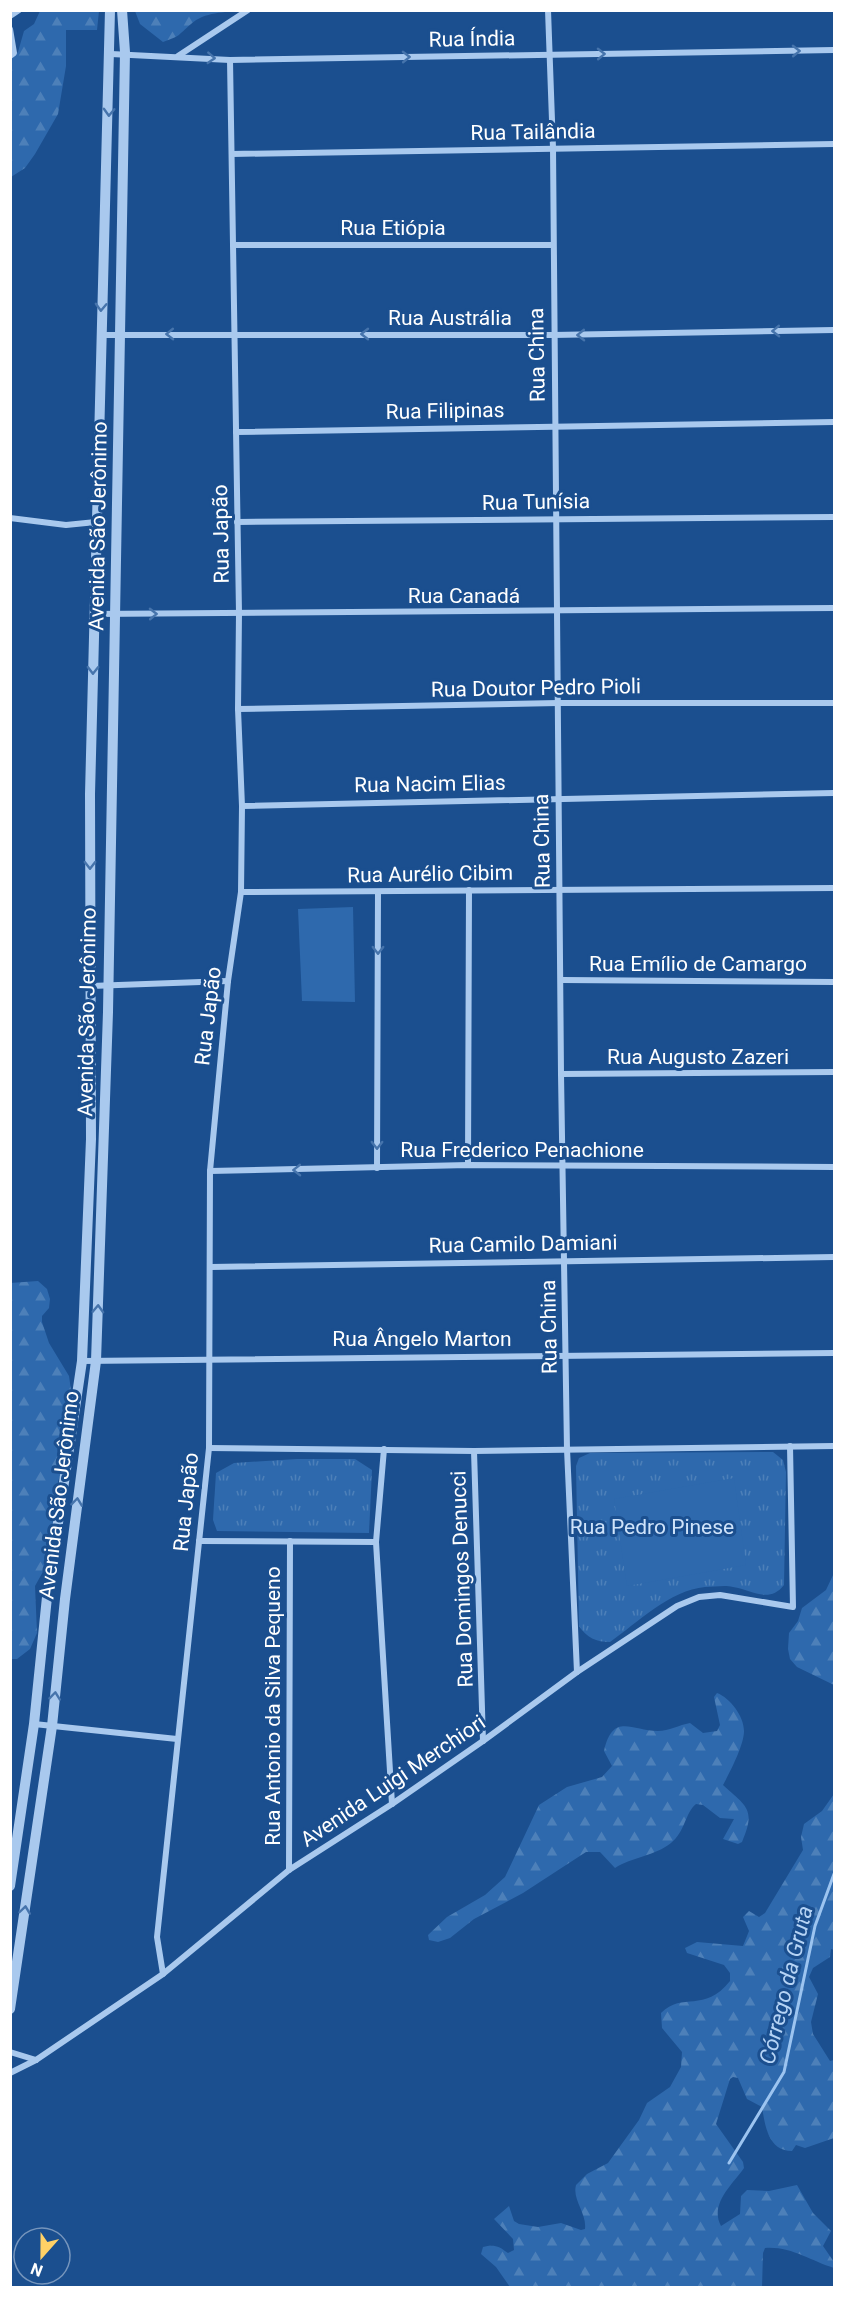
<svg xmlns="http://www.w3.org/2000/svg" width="845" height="2298" viewBox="0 0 845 2298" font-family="Roboto,sans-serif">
<defs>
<pattern id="grass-tufts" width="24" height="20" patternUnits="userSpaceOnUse" patternTransform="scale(1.5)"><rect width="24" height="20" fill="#2e69ad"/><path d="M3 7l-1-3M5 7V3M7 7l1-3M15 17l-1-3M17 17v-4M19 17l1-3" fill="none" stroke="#4d80b9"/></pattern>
<pattern id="forest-firs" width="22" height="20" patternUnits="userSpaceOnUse" patternTransform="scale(1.5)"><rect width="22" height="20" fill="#2e69ad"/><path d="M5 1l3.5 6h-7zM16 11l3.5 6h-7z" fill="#4d80b9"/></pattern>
</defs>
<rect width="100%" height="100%" fill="#1b4f8f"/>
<g fill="url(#grass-tufts)">
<path d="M773,1452l10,8 3,12 -2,113c-15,19 -32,5 -51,2 -8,-2 -19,0 -28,0 -35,3 -68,36 -95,55 -14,0 -23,-4 -31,-16l-3,-160 3,-8 11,-5z"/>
<path d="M297,1459h58l17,11 -3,63 -152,-2 -4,-11 3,-47 18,-10z"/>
</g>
<g fill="url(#forest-firs)">
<path d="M40,11h59l-2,19h-31v36l-8,48 -23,40 -10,14 -14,9v-118l7,-7 6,-21 10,-7z"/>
<path d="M135,11h106c-16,1 -37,1 -50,13 -14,12 -9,11 -28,18l-23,-18z"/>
<path d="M38,1281l9,8 3,10 -1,9 -7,8v6l7,21 20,33 4,28 -8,62 -7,15 3,26 -11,52 -15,27 2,47 -7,16 -13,10h-6l-1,-376z"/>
<path d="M834,1573v112l-37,-18 -7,-8 -2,-10 1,-16 9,-12 4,-13 24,-18z"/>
<path d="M717,1693c13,5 27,23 27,38 0,14 -14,41 -21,54 24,22 33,24 19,57l-4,2 -15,-5 11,-20 -14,-1 -17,-13 -7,-1c-11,9 -11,28 -25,39 -16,13 -39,14 -56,25l-15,-16h-14l-63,41 -49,26 -24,19 -12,4 -9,-2 -1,-5 19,-18 38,-22 20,-18 34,-72 28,-18 35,-10 10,-11 -8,-15c9,-39 27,-20 54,-20 11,0 21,-6 32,-8l13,10 14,-2 3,-6 -6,-28z"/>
<path d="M834,1794v156l-3,-1 -1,8 -17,11 -4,9 9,17 -7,28 2,12 17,27 4,-1v78l-29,10 -9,-3 -4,6c-24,0 -27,-26 -30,-44l-15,-8 -9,-21 -5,-1 -3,2 -14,45 27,38 1,6c-11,16 -35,36 -23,58l19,-12 1,-18 6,-6 22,1 28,-6 16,28 18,18 -8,15 11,16v6c-23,-7 -43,-22 -69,-20l-2,5 -1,34h-252l-14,-20 -15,-13 2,-7c11,-3 16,-1 25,6l6,-3 -1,-11 -19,-20 15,-13 5,15 5,3 19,3 23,-4 20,7 4,-1c2,-16 -13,-29 -9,-44l11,-11 21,-11 31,-43 8,-17 23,-16 11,-20 1,-15 -20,-24 -1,-15c22,-22 43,1 69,-32v-8l-6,-8 -37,-12 -2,-5 12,-6 46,4 6,-15 -6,-14 6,-6 10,6 6,-4 38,-63 -2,-13 3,-13 18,-13z"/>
</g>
<g fill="#2e69ad">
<path d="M353,907l2,95 -53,-1 -4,-92z"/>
<path d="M734,1478l12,87 -119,21 -13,-87z"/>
</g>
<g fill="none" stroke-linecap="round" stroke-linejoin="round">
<path stroke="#9cc4f0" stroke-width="3" d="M729,2163l55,-91 31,-146 19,-52"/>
<g stroke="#a9c9ee" stroke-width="6">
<path d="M548,10l5,138 8,926 6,375 10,223"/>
<path d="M10,16l9,-6"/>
<path d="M10,29l4,24 -4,3"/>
<path d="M111,54l119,6 604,-10"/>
<path d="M178,56l70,-46"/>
<path d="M232,154l602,-10"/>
<path d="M233,245h320"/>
<path d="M100,335h453l281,-5"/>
<path d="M236,432l598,-10"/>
<path d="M10,518l56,7 30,-3"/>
<path d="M237,522l597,-5"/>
<path d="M94,614l740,-6"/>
<path d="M238,709l320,-6h276"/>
<path d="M242,806l592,-13"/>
<path d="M241,892l593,-4"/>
<path d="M562,980l272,2"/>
<path d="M91,986l137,-5"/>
<path d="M561,1074l273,-2"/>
<path d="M468,1165l1,-275"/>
<path d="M377,1168l1,-276"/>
<path d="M210,1171l258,-6 366,2"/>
<path d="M211,1267l623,-10"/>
<path d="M82,1361l752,-8"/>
<path d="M209,1448l265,3 360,-5"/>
<path d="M384,1449l-8,93 16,262"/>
<path d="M474,1451l9,290"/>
<path d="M199,1541l177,1"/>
<path d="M34,1724l143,15"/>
<path d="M289,1870l1,-329"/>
<path d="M163,1974l-6,-37 52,-489 1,-277 18,-190 13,-89 1,-86 -4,-97 1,-96 -9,-553"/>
<path d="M10,2052l26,8"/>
<path d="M10,2073l26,-13 127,-86 126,-104 103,-66 91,-63 94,-69 100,-66 22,-9 21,-2 73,12 -3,-161"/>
</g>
<g stroke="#a9c9ee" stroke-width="10">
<path d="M10,1886l24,-162 13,-127 35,-236 9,-222 -1,-345 20,-784"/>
<path d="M10,2009l42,-283 13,-127 31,-238 12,-349 17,-960 -3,-42"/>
</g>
</g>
<defs><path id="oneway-chevron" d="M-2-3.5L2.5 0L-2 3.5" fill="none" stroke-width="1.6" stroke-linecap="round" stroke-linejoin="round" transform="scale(1.5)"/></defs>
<g stroke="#4674ac">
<use href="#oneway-chevron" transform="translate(796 51) rotate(-1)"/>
<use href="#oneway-chevron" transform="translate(601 54) rotate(-1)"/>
<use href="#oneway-chevron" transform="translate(406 57) rotate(-1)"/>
<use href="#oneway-chevron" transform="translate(211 58) rotate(3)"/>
<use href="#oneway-chevron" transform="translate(109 112) rotate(92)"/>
<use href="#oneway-chevron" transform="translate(101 307) rotate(92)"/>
<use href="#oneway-chevron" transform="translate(776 331) rotate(179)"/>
<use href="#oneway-chevron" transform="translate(170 334) rotate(179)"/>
<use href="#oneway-chevron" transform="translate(365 334) rotate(-180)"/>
<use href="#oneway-chevron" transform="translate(581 335) rotate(179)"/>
<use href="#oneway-chevron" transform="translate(153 614) rotate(-1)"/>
<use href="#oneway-chevron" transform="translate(93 670) rotate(91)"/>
<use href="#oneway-chevron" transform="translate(90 865) rotate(90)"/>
<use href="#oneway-chevron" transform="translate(378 950) rotate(90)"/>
<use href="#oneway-chevron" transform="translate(377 1145) rotate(90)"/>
<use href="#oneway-chevron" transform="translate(297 1170) rotate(179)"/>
<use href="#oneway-chevron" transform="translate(98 1309) rotate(-88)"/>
<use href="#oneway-chevron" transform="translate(77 1502) rotate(-83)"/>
<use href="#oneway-chevron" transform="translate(55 1696) rotate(-84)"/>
<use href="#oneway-chevron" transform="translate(25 1910) rotate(-82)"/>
</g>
<g text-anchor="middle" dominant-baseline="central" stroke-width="6" stroke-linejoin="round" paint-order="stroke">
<g font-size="21" fill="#fff" stroke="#1b4f8f">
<text transform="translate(472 39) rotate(-1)">Rua Índia</text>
<text transform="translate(533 132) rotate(-1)">Rua Tailândia</text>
<text x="393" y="228">Rua Etiópia</text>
<text x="450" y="318">Rua Austrália</text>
<text transform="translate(537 355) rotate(-91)">Rua China</text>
<text transform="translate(445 411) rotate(-1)">Rua Filipinas</text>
<text transform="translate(536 502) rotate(-1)">Rua Tunísia</text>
<text transform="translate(98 526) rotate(-89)">Avenida São Jerônimo</text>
<text transform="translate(221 534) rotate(-91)">Rua Japão</text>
<text x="464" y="596">Rua Canadá</text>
<text transform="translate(536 688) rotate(-1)">Rua Doutor Pedro Pioli</text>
<text transform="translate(430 784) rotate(-1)">Rua Nacim Elias</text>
<text transform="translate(542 841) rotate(-91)">Rua China</text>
<text transform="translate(430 874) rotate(-1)">Rua Aurélio Cibim</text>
<text x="698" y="964">Rua Emílio de Camargo</text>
<text transform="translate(87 1012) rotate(-89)">Avenida São Jerônimo</text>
<text transform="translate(208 1016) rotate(-83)">Rua Japão</text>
<text x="698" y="1057">Rua Augusto Zazeri</text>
<text x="522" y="1150">Rua Frederico Penachione</text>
<text transform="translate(523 1244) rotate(-1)">Rua Camilo Damiani</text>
<text transform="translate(549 1327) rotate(-91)">Rua China</text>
<text x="422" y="1339">Rua Ângelo Marton</text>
<text transform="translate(59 1495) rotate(-83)">Avenida São Jerônimo</text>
<text transform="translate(186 1502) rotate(-84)">Rua Japão</text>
<text transform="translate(462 1579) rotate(-92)">Rua Domingos Denucci</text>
<text transform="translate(273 1706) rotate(-90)">Rua Antonio da Silva Pequeno</text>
<text transform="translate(393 1781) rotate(-34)">Avenida Luigi Merchiori</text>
</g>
<g font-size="21" fill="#cfe3fa" stroke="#1b4f8f">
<text x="652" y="1527">Rua Pedro Pinese</text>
</g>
<g font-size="22" font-style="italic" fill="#b5d3f5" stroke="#1b4f8f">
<text transform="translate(786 1985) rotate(-76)">Córrego da Gruta</text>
</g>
</g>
<rect width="845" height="2298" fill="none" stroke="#ffffff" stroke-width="24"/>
<g transform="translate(42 2256) rotate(201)"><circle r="28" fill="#1b4f8f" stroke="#7695bc" stroke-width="1.5"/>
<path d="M0-4.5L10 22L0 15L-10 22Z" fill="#ffd166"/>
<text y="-9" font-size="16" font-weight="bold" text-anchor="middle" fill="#ffffff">N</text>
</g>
</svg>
